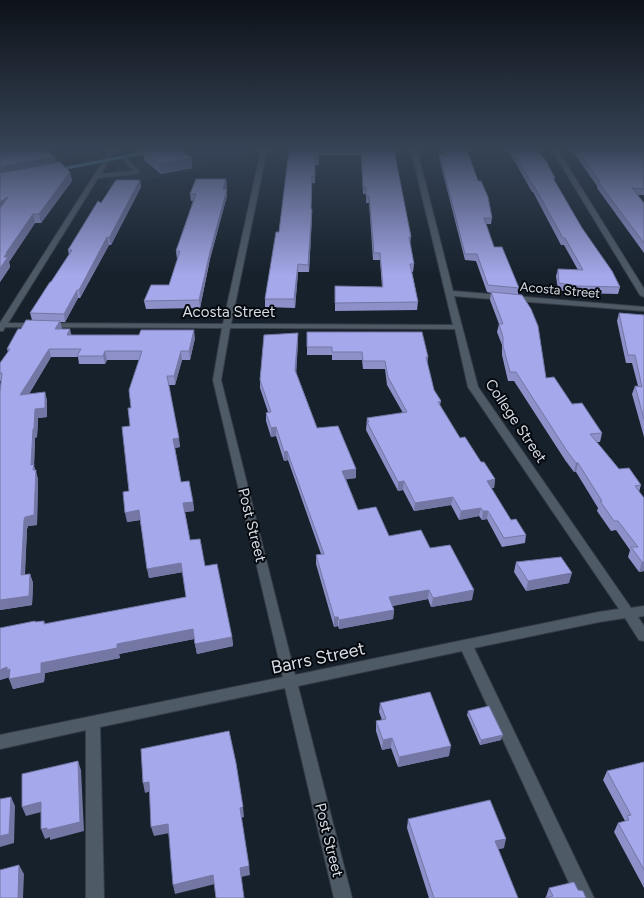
<svg xmlns="http://www.w3.org/2000/svg" width="644" height="898" viewBox="0 0 644 898" font-family="Figtree,sans-serif">
<rect width="100%" height="100%" fill="#17212c"/>
<g fill="#1f2c3b">
<path d="M0,150h100l-4,6 -96,17z"/>
<path d="M199,150h47l-4,11 -138,28 14,-24z"/>
</g>
<g fill="none" stroke-linecap="round" stroke-linejoin="round">
<g stroke="#373d46" stroke-width="2">
<g id="minor">
<path d="M110,150h6l-15,24 32,-3 -12,-14 3,-2 16,17 -3,2 -39,4 -90,145 215,1 38,-174h6l-36,174 222,1 -42,-175h6l36,141 191,16v4l-190,-15 24,91 153,221 13,-2v10l-6,1 6,9v15l-5,-1 -14,-22 -26,4 -125,26 120,250h-18l-114,-247 -164,35 54,212h-18l-49,-210 -185,39 4,171h-18v-168l-86,19v-14l283,-58 -70,-297 9,-52 -217,-1 -2,4h-3v-8zM230,328l225,1 13,58 151,222 -20,3 -304,63 -74,-295z"/>
<path d="M552,150h6l86,139v8l-4,-2z"/>
<path d="M47,154h4l14,13v2h-4l-14,-13z"/>
</g>
</g>
<g stroke="#373d46" stroke-width="2">
<path id="major" d="M152,150h12l-111,22 -3,-2z"/>
</g>
<use href="#minor" fill="#4f5a67" fill-rule="evenodd"/>
<use href="#major" fill="#579ebd" fill-rule="evenodd"/>
</g>
<g fill="#8e90c9">
<path d="M0,150l54,7 1,6 15,9 2,9 -31,42h-6l-26,39 1,5 -10,15z"/>
<path d="M289,150h109l-1,2h-3l17,85 -1,7 4,20 -1,8h-1l6,30 -1,8 -82,1v-25l47,1 -2,-27h-7l-4,-57h-3v-9h-3l-2,-39h-42v10h-4v18h-3l-1,26 1,7 -3,56h-11l-3,36 -30,-1v-8l14,-67z"/>
<path d="M443,150h26l-1,2 -1,-1 25,67 -1,6h-5l8,23 25,41 -1,6 28,84 26,26 30,29 -2,9h-3l22,27 22,16 -2,7 5,79 -5,1 -11,-15 2,-7 -14,-20 -5,1 -14,-20 1,-3 -22,-36h-2l-9,-12 -51,-79h-6l-6,-26v-10l-5,-13 2,-8 -9,-24 1,-7 -4,-1 -11,-31 -11,-1 -26,-102v-5l6,2z"/>
<path d="M508,150h30l17,28 -1,3 28,47 38,59 -2,7 -42,-1 -18,-3 -2,-14 2,-7 20,1 -14,-25h-3l-28,-53h-1z"/>
<path d="M572,150h72v45h-7l7,8v50l-47,-65v-2z"/>
<path d="M143,151l49,17 -31,6 -17,-14z"/>
<path d="M226,179l1,7 -1,3h1v7l-17,63 -10,49 -54,1 -2,-8 25,-16 9,-26h-1l-1,-8 17,-50h-2l-1,-7z"/>
<path d="M140,180l1,7 -30,58h-2l-29,53h-2l-13,24h-5l2,7 9,6 124,3 -5,22h-8l-7,25h-6l11,62 -5,1 6,34 12,20 1,9 -9,1 5,28 15,26 27,71 1,9 -36,8 -3,-15 -75,15 1,4 -75,15 -1,9 -31,7 -4,-12 -9,3 35,-59 1,1 8,-1 1,3 141,-27 -3,-25 -34,6 -9,-58 -13,2 2,-31 1,-65 1,-18 8,-48h-32l-2,4h-26l-1,-7h-27l-22,37 18,6v17l-9,1 -1,19 -2,1 -1,28 4,13 -1,46 -9,1 -1,3 -2,45h5l3,9 -1,22 -32,5v-218l1,-11h-1v-18l8,-11 -1,-3 14,-20 11,-9 -2,-7 39,-58 -1,-5 33,-47z"/>
<path d="M619,313l25,2v122l-12,-43 3,-8h3l-6,-23h-6l-9,-42z"/>
<path d="M307,332l121,25 -1,8 7,25 7,11 -1,4 20,33 35,41 -1,9h-3l20,32 15,15 -1,8 -23,4 -15,-28 -5,1 -3,-4 -20,4 -8,-15 -37,6 -11,-21 -5,1 -32,-61 1,-12 36,-5 -16,-28 -2,-16h-22l-1,-9h-30v-5h-25z"/>
<path d="M298,341l-2,31 21,56 39,41v9l-10,1 12,31 31,26 41,12 42,52 -41,7 -3,-8 -36,7 2,4 -1,9 -54,10 -1,-3 -4,1 -18,-63v-9l5,-1 -33,-94 -4,1 -8,-25 -5,1 -5,-16v-8l2,-1 -8,-24v-8z"/>
<path d="M516,562l53,21 -43,8 -12,-19z"/>
<path d="M380,703l69,53 -51,11 -7,-19 -9,2 -6,-19v-10l6,-1 -3,-8z"/>
<path d="M468,711l33,29 -21,5 -13,-30z"/>
<path d="M644,762v126l-30,-56 4,-9 7,-2 -22,-41 4,-9z"/>
<path d="M408,819l96,29 -6,1 20,49h-89l-22,-70z"/>
<path d="M549,888l29,2 -31,8 -1,-1z"/>
</g>
<g fill="#7476a4">
<path d="M54,157l1,9 -55,9v-8z"/>
<path d="M192,158v10l-31,6 -2,-10z"/>
<path d="M70,172l2,9 -31,42 -2,-9z"/>
<path d="M226,179l1,7 -3,10 -1,-7z"/>
<path d="M140,180l1,7 -30,58 -2,-7z"/>
<path d="M227,189v7l-17,63 -10,49 -1,-8 11,-48z"/>
<path d="M8,197l-8,14v-9z"/>
<path d="M312,209v7l-3,56 -1,-7z"/>
<path d="M33,214l2,9 -26,39 1,5 -10,15v-14l6,-15z"/>
<path d="M107,237l2,8 -29,53 -1,-8z"/>
<path d="M298,264v8l-3,36 -1,-9z"/>
<path d="M77,290l1,8 -13,24 -1,-8z"/>
<path d="M60,321l2,8h-7z"/>
<path d="M70,329l2,8 -5,-2z"/>
<path d="M194,330l1,8 -5,22 -1,-9z"/>
<path d="M298,333v8l-2,37 -1,-8z"/>
<path d="M49,349l2,8 -28,47 -3,-9z"/>
<path d="M105,351l2,9 -2,4 -2,-8z"/>
<path d="M181,351l1,9 -7,25 -1,-9z"/>
<path d="M45,392l2,8v17l-9,1 -1,19 -2,1 -1,28 4,13 -1,46 -9,1 -1,3 -3,55 -3,-9 3,-55 7,-55 2,-36 2,-20z"/>
<path d="M276,427v9l-5,1v-9z"/>
<path d="M179,438l1,9 -6,1 -1,-9z"/>
<path d="M287,451l1,9 -4,1v-9z"/>
<path d="M576,463h2l-2,9h-2z"/>
<path d="M356,469v9l-14,2v-9z"/>
<path d="M495,479l-1,9 -9,1 2,-8z"/>
<path d="M404,481l-1,9 -5,1v-9z"/>
<path d="M453,497l-2,8 -37,6 1,-8z"/>
<path d="M193,502l1,9 -9,1 -2,-9z"/>
<path d="M481,508l-2,8 -20,4 2,-9z"/>
<path d="M139,510l2,10 -14,2 -2,-9z"/>
<path d="M483,511h5l-1,8 -5,1z"/>
<path d="M642,562h2v9l-5,1z"/>
<path d="M181,563l2,9 -34,6 -2,-9z"/>
<path d="M572,573l-3,10 -43,8 2,-10z"/>
<path d="M30,574l3,9 -1,22 -32,5v-10z"/>
<path d="M429,590l-1,9 -40,8 1,-10z"/>
<path d="M474,590l-2,10 -41,7 2,-9z"/>
<path d="M394,610l-1,9 -54,10v-9z"/>
<path d="M334,617h4v9l-4,1z"/>
<path d="M193,629l1,10 -75,15 1,4 -75,15 -1,9 -31,7 -4,-10 1,-2 -10,3v-10l7,-3 34,-4 76,-19z"/>
<path d="M232,637l1,9 -36,8 -2,-10z"/>
<path d="M503,735l-2,5 -21,5 1,-5z"/>
<path d="M392,738l-1,10 -9,2 1,-10z"/>
<path d="M451,746l-2,10 -51,11 1,-10z"/>
<path d="M78,761l3,9 3,61 -34,9v-3l-5,2 -4,-10z"/>
<path d="M149,782l2,9 -6,2 -2,-10z"/>
<path d="M11,797l4,9 -1,37 -14,4v-11z"/>
<path d="M41,802l4,9 -19,5 -4,-9z"/>
<path d="M243,807l1,10 -3,1 -1,-10z"/>
<path d="M168,824l2,9 -16,3 -3,-9z"/>
<path d="M506,839l-2,9 -11,2 2,-9z"/>
<path d="M19,865l5,9 -1,24h-5z"/>
<path d="M249,866l1,9 -9,2 -1,-9z"/>
<path d="M213,875l2,9 -40,10 -2,-9z"/>
</g>
<g fill="#a5a8ea" stroke="#7476a4">
<path d="M0,150h47l7,7 -54,10z"/>
<path d="M149,150h31l12,8 -33,6 -16,-13z"/>
<path d="M289,150h30v8h-4v18h-3l-1,33h1l-4,56 -10,-1 -4,35h-29l11,-67h3z"/>
<path d="M361,150h33l17,87h-2l5,27h-4l8,38 -83,1v-17l48,1 -3,-34h-6l-5,-57h-3v-9h-3z"/>
<path d="M445,150h22l11,31h3l7,16 4,21h-8l10,29h8l17,41 -31,-3 -11,-31h-12l-26,-101 8,3z"/>
<path d="M512,150h26l8,11 9,17h-2l29,50 30,43 8,16 -43,-1 -18,-3 -1,-14 25,1 -18,-32h-2l-29,-52h-1z"/>
<path d="M577,150h67v39l-12,-1 12,15v40l-46,-61h2z"/>
<path d="M60,162l10,10 -31,42h-6l-27,39h1l-3,4h4l-8,11v-60l8,-11 -8,5v-29z"/>
<path d="M196,179h30l-3,10h4l-17,63 -11,48 -55,1 7,-16h18l11,-34h-4l20,-57h-6z"/>
<path d="M116,180h24l-31,58 -2,-1 -28,53h-2l-13,24 -34,-1 20,-31h1l21,-32h-4l30,-49 3,2z"/>
<path d="M491,292l31,3 9,14 7,17 8,52 8,-1 18,27 10,-1 20,30 -12,1 29,35 10,-1 12,17 -6,1 9,12v64h-2l-11,-15h7l-20,-26h-4l-14,-20h2l-24,-38h-2l-9,-12 -51,-79h-6l-7,-26v-9l-4,-13h4z"/>
<path d="M619,313l25,2v104l-9,-33 7,1 -7,-32h-7z"/>
<path d="M26,320l34,1 -5,8h15l-3,6h72l2,-5h53l-5,21h-8l-7,25h-7l12,62 -6,1 8,43 8,-1 4,21 -10,1 7,37 10,-1 5,27 12,-2 15,73 -37,7 -2,-15 -76,15v4l-76,15v10l-32,6 1,-10 -3,1v-3l-7,3v-42l35,-7v1l9,-1v3l142,-27 -5,-34 -34,6 -8,-59 -14,3 -2,-21 6,-1 -7,-64 8,-1 -2,-18h3l-2,-18 13,-39h-37l-2,5h-26l4,-7h-32l-29,46 25,-3v16l-10,1 -1,19 -1,1 -2,36 3,-1 -1,6h3l-2,45 -9,2 -1,3 -3,55 9,-1 -1,22 -29,4v-208l2,-19h-2v-10l10,-14h-3l11,-20h3z"/>
<path d="M307,332h115l6,25h-2l8,33 7,11 -3,1 22,36 5,-1 16,25h3l11,17 -8,2 24,39 5,-1 10,16 -22,3 -16,-27h-5l-2,-3 -20,3 -8,-14 -38,6 -11,-22 -6,1 -31,-60h2l-2,-4 40,-6 -19,-35 -3,-16h-22l-1,-9h-30v-5h-25z"/>
<path d="M298,333l-3,37 22,58 21,-2 18,43 -14,2 16,39 18,-3 13,29 32,-6 9,18 20,-3 24,45 -41,8 -4,-8 -40,7 5,13 -55,10 -1,-3h-4l-18,-62 8,-1 -37,-103 -3,1 -8,-25 -5,1 -5,-15 5,-1 -11,-32 4,-45z"/>
<path d="M561,557l11,16 -44,8 -12,-19z"/>
<path d="M430,692l21,54 -52,11 -7,-19 -9,2 -7,-19 10,-2 -6,-16z"/>
<path d="M489,706l14,29 -22,5 -13,-29z"/>
<path d="M229,731l7,32 7,44 -3,1 9,58 -9,2 4,30h-28l-3,-23 -40,10 -5,-61 -17,3 -2,-45 -6,1 -2,-34z"/>
<path d="M78,761l2,61 -33,8v-2l-6,1v-27l-19,5v-33z"/>
<path d="M644,762v108l-26,-47 11,-3 -2,-4 4,-1 -24,-44z"/>
<path d="M11,797l-2,37 -9,2v-37z"/>
<path d="M490,800l16,39 -11,2 23,57h-84l-26,-79z"/>
<path d="M19,865l-1,33h-18v-28z"/>
<path d="M574,882l4,8 5,1 3,7h-41l8,-2 -4,-8z"/>
</g>
<linearGradient id="sky" x2="0" y2="1"><stop stop-color="#0d1218"/><stop offset="0.54" stop-color="#364356"/><stop offset="1" stop-color="#364356" stop-opacity="0"/></linearGradient>
<rect width="644" height="276" fill="url(#sky)"/>
<g text-anchor="middle" dominant-baseline="central" stroke-width="4" stroke-linejoin="round" paint-order="stroke">
<g font-size="13" fill="#d7dde5" stroke="#060a0f">
<text transform="translate(560 290) rotate(5)">Acosta Street</text>
</g>
<g font-size="15" fill="#d7dde5" stroke="#060a0f">
<text x="229" y="312">Acosta Street</text>
<text transform="translate(516 421) rotate(56)">College Street</text>
<text transform="translate(252 525) rotate(76)">Post Street</text>
<text transform="translate(329 840) rotate(76)">Post Street</text>
</g>
<g font-size="18" fill="#d7dde5" stroke="#060a0f">
<text transform="translate(318 658) rotate(-12)">Barrs Street</text>
</g>
</g>
</svg>
